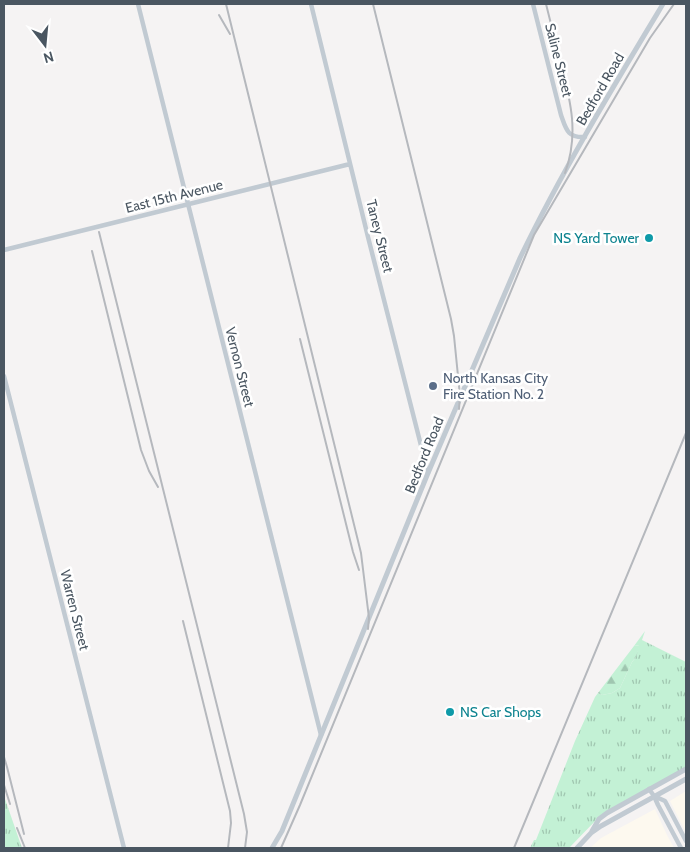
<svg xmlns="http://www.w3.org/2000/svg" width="690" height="852" viewBox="0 0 690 852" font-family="Cabin,sans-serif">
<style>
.commercial{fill:#fdf9ef}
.grass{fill:url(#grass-tufts)}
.forest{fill:url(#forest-firs)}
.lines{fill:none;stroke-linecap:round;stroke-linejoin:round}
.minor{stroke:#c1cad2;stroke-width:4.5}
.tertiary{stroke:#c1cad2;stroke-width:5}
.rail{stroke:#b5b8bd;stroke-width:2}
.culture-dot{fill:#0f9aa8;stroke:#fff;stroke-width:2}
.service-dot{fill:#5c6f8a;stroke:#fff;stroke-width:2}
.labels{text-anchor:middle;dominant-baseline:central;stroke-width:5;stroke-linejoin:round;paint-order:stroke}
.street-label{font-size:14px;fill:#4a5661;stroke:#fff}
.culture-label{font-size:14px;fill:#0d838f;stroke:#fff;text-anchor:end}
.service-label{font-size:14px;fill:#4e5e75;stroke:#fff;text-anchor:start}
</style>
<defs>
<pattern id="grass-tufts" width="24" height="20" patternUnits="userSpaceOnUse" patternTransform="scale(1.25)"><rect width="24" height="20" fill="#c3f1d5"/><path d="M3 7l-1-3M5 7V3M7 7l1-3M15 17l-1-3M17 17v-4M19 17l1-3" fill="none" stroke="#a0c6b0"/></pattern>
<pattern id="forest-firs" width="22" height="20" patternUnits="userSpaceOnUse" patternTransform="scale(1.25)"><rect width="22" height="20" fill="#c3f1d5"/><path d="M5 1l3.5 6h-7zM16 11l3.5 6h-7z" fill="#a0c6b0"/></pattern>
</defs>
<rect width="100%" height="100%" fill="#f5f3f3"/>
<!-- commercial -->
<path class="commercial" d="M686,791V833L670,801Z
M655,809L667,835L674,848H590L601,838Z"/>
<!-- grass -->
<path class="grass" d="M645,631L642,640L686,662V768L601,815L569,848H530L534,840H536L575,741L595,697L598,693L602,695L612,693L620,688L632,662L636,657L639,645L634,646Z
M4,796L22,848H4Z"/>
<!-- forest -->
<path class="forest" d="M640,645L636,657L632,662L620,688L612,693L602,695L598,693L634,646Z"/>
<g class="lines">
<!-- minor -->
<path class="minor" d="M138,4L321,735
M311,4L368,237L428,473
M533,4L561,115C566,129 567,138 585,137
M4,250L350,164
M4,376L124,848
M649,789L654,796L658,805L681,848
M654,796L665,801L686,841"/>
<!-- tertiary -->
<path class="tertiary" d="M592,831L599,819L607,813L686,769
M272,848L282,831L428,473L520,258C562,171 613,87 663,4
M577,848L591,833L601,826L686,779"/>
<!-- rail -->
<path class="rail" d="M226,4L361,553L369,618L368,629
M373,4L451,319L454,336L460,396L459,409
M546,4C551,24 556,44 561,64C571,102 579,135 565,173
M219,15L230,34
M99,232L244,814L247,832L245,848
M92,251L141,450L149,471L158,487
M300,339L353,552L359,570
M183,621L230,811L231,823L228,848
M4,757L7,767L24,834
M4,785L10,804
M17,828L25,848
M281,848L300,805L534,235L650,38L674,4
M514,848L686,433"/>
</g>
<!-- markers -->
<g class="culture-dot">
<circle cx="649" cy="238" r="5"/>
<circle cx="450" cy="712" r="5"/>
</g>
<circle class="service-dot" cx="433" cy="386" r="5"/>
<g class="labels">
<!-- street labels -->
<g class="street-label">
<text transform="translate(559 60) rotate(76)">Saline Street</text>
<text transform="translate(600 89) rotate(-60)">Bedford Road</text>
<text transform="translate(174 196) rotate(-14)">East 15th Avenue</text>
<text transform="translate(380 236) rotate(76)">Taney Street</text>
<text transform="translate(240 367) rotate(76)">Vernon Street</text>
<text transform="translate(424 455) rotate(-68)">Bedford Road</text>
<text transform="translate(75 610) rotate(76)">Warren Street</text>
</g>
<!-- culture labels -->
<g class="culture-label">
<text x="639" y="238">NS Yard Tower</text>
<text x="460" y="712" text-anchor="start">NS Car Shops</text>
</g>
<!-- service labels -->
<g class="service-label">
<text x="443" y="378">North Kansas City<tspan x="443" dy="16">Fire Station No. 2</tspan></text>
</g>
</g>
<!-- border -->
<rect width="690" height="852" fill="none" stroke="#4a5661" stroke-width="10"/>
<!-- north arrow -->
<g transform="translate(45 45) rotate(164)" stroke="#ffffff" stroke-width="4" paint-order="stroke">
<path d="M0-4L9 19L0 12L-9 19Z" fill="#4a5661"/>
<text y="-8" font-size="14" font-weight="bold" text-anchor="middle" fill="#4a5661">N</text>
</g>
</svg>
